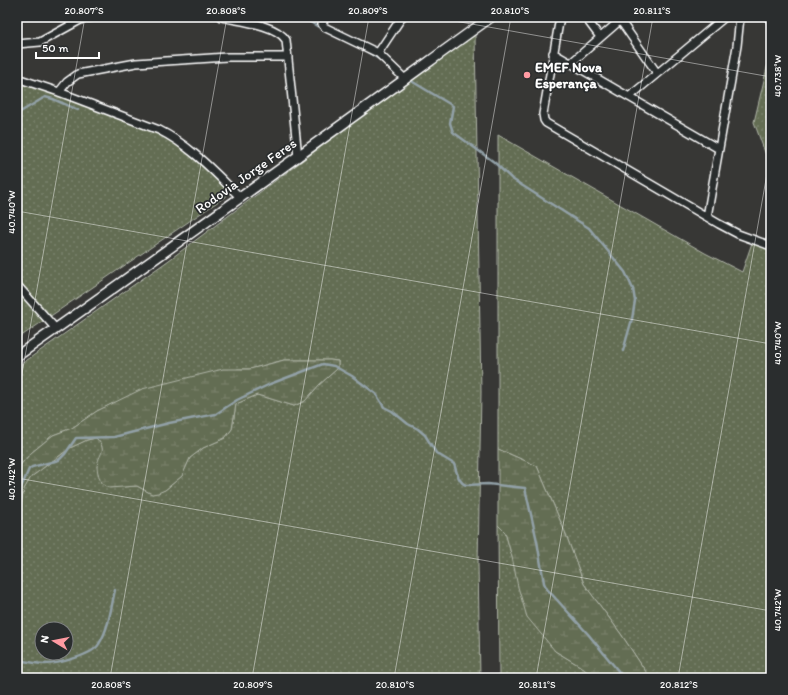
<svg xmlns="http://www.w3.org/2000/svg" width="788" height="695" viewBox="0 0 788 695" font-family="Itim,sans-serif">
<style>
.grass{fill:url(#grass-dots);stroke:#b1b6a9;fill-rule:evenodd}
.wetland{fill:url(#wetland-marsh);stroke:#b1b6a9}
.lines{fill:none;stroke-linecap:round;stroke-linejoin:round}
.stream{stroke:#92a1a8;stroke-width:2.5}
.minor-casing{stroke:#fff;stroke-width:10}
.secondary-casing{stroke:#fff;stroke-width:12}
.minor{stroke:#2a2d2e;stroke-width:7}
.secondary{stroke:#2a2d2e;stroke-width:9}
.ticks{fill:none;stroke:#fff;stroke-width:1;stroke-opacity:0.45}
.poi-dot{fill:#ff9aa2;stroke:#2a2d2e;stroke-width:1.5}
.labels{text-anchor:middle;dominant-baseline:central;stroke-width:3.5;stroke-linejoin:round;paint-order:stroke}
.poi-label{font-size:14px;font-weight:bold;fill:#fff;stroke:#2a2d2e;text-anchor:start}
.street-label{font-size:14px;fill:#fff;stroke:#2a2d2e}
.neatline{fill:none;stroke:#fff;stroke-width:1.5}
.ticks-label{font-size:10px;text-anchor:middle;fill:#fff}
</style>
<defs>
<pattern id="grass-dots" width="8" height="8" patternUnits="userSpaceOnUse"><rect width="8" height="8" fill="#636d53"/><path d="M2 2h.1M6 6h.1" fill="none" stroke="#7a836d" stroke-width="1.8" stroke-linecap="round"/></pattern>
<pattern id="wetland-marsh" width="20" height="14" patternUnits="userSpaceOnUse"><rect width="20" height="14" fill="#636d53"/><path d="M1 5h8M5 5V1M11 12h8M15 12V8" fill="none" stroke="#7a836d"/></pattern>
</defs>
<rect width="100%" height="100%" fill="#373735"/>
<filter id="ink" filterUnits="userSpaceOnUse"><feTurbulence type="fractalNoise" baseFrequency=".025" numOctaves="2"/><feDisplacementMap in="SourceGraphic" scale="8" xChannelSelector="R" yChannelSelector="G"/><feConvolveMatrix kernelMatrix="1 2 1 2 8 2 1 2 1" color-interpolation-filters="sRGB"/></filter>
<g filter="url(#ink)">
<!-- grass -->
<path class="grass" d="M229,17H271L270,19C257,25 243,20 229,17Z
M475,35L481,392L478,564L480,678H17V519L19,513L24,489L31,477L70,448L87,440L96,438C107,449 102,455 97,467L123,487L137,486L152,494L165,490L182,476L190,458L203,448L225,438L232,429L236,404L257,395L268,398L294,406L305,401L319,385L338,368V361L330,360H284L250,369H238L114,403L97,411L72,428L53,435L31,453L17,469V367L165,263L420,73ZM42,629H66V653H42Z
M771,51V169L754,122Z
M17,75L145,124L180,143L232,192L17,339Z
M498,135L705,253L742,272L754,237L771,240V678H721L710,673L705,678H650L621,634L584,584L565,532L537,466L498,449Z
M498,525L505,532L512,557L555,651L580,666L595,678H499Z"/>
<!-- wetland -->
<path class="wetland" d="M284,360H330L338,361V368L319,385L305,401L294,406L268,398L257,395L236,404L232,429L225,438L203,448L190,458L182,476L165,490L158,493L152,494L137,486L109,488L101,483C100,479 97,472 97,467C98,453 109,451 96,438L87,440L70,448L31,477L24,489L19,513L17,519V469L31,453L53,435L72,428L97,411L142,389L223,369H250Z
M498,449L537,466L565,532L584,584L621,634L650,678H595L580,666L555,651L527,617L518,587L512,557L505,532L498,525Z"/>
<g class="lines">
<!-- stream -->
<path class="stream" d="M302,17L322,29
M763,17L771,28
M366,51L382,61
M408,79L453,106L450,123L453,132L494,162L512,179L589,228L625,272L633,289L635,301L632,319L623,351
M17,114L45,97L53,99L78,110
M17,497L29,469L32,467L59,460L65,454L76,438L114,437L169,423L216,414L237,400L270,384L323,364L334,366L352,376L376,394L384,407L392,411L408,424L418,429L425,435L436,453L454,464C457,472 458,482 466,485L488,484L525,488L537,541L544,583L547,589L588,634L624,678
M17,660C26,661 36,664 45,664C58,664 93,655 99,644C109,628 111,608 115,590"/>
<!-- minor casing -->
<g class="minor-casing">
<path id="minor" d="M221,17C238,21 276,24 286,40L298,157
M325,17L322,24L324,27L378,53L405,79
M560,17L543,114L544,120L546,123L719,224L738,234L771,246
M585,17L600,37
M620,20L657,73
M17,44L40,42L82,19L93,17
M378,53L402,17
M553,53L719,149
M571,63L624,17
M17,78L59,92L159,130C191,146 214,172 240,197
M59,92L67,82L78,74L136,63L227,57H288
M629,97L725,17
M707,217L737,46L740,17
M17,285L56,329"/>
</g>
<!-- secondary casing -->
<g class="secondary-casing">
<path id="secondary" d="M17,356C176,245 333,131 491,17"/>
</g>
<!-- minor -->
<use href="#minor" class="minor"/>
<!-- secondary -->
<use href="#secondary" class="secondary"/>
</g>
</g>
<!-- ticks -->
<path class="ticks" d="M432,17L771,77M17,211L771,344M17,402L85,17M17,478L771,611M110,678L227,17M252,678L369,17M394,678L511,17M536,678L653,17M678,678L771,151"/>
<!-- markers -->
<circle class="poi-dot" cx="527" cy="75" r="4"/>
<g class="labels">
<!-- poi labels -->
<g class="poi-label">
<text x="535" y="67">EMEF Nova<tspan x="535" dy="16">Esperança</tspan></text>
</g>
<!-- street labels -->
<g class="street-label">
<text transform="translate(246 176) rotate(-35)">Rodovia Jorge Feres</text>
</g>
</g>
<!-- margin -->
<rect width="788" height="695" fill="none" stroke="#2a2d2e" stroke-width="44"/>
<!-- north arrow -->
<g transform="translate(54 641) rotate(280)"><circle r="19" fill="#2a2d2e" stroke="#7f8182"/>
<path d="M0-3L7 15L0 10L-7 15Z" fill="#ff9aa2"/>
<text y="-6" font-size="11" font-weight="bold" text-anchor="middle" fill="#ffffff">N</text>
</g>
<!-- scale -->
<path d="M36 52v6h63v-6" fill="none" stroke="#ffffff" stroke-width="2"/>
<text x="42" y="52" font-size="12" fill="#ffffff" stroke="#2a2d2e" stroke-width="3" paint-order="stroke">50 m</text>
<rect x="22" y="22" width="744" height="651" class="neatline"/>
<g class="ticks-label">
<text x="84" y="14">20.807°S</text>
<text x="226" y="14">20.808°S</text>
<text x="368" y="14">20.809°S</text>
<text x="510" y="14">20.810°S</text>
<text x="652" y="14">20.811°S</text>
<text transform="translate(777 76) rotate(-90)" y="4">40.738°W</text>
<text transform="translate(11 212) rotate(-90)" y="4">40.740°W</text>
<text transform="translate(777 343) rotate(-90)" y="4">40.740°W</text>
<text transform="translate(11 479) rotate(-90)" y="4">40.742°W</text>
<text transform="translate(777 610) rotate(-90)" y="4">40.742°W</text>
<text x="111" y="688">20.808°S</text>
<text x="253" y="688">20.809°S</text>
<text x="395" y="688">20.810°S</text>
<text x="537" y="688">20.811°S</text>
<text x="679" y="688">20.812°S</text>
</g>
</svg>
